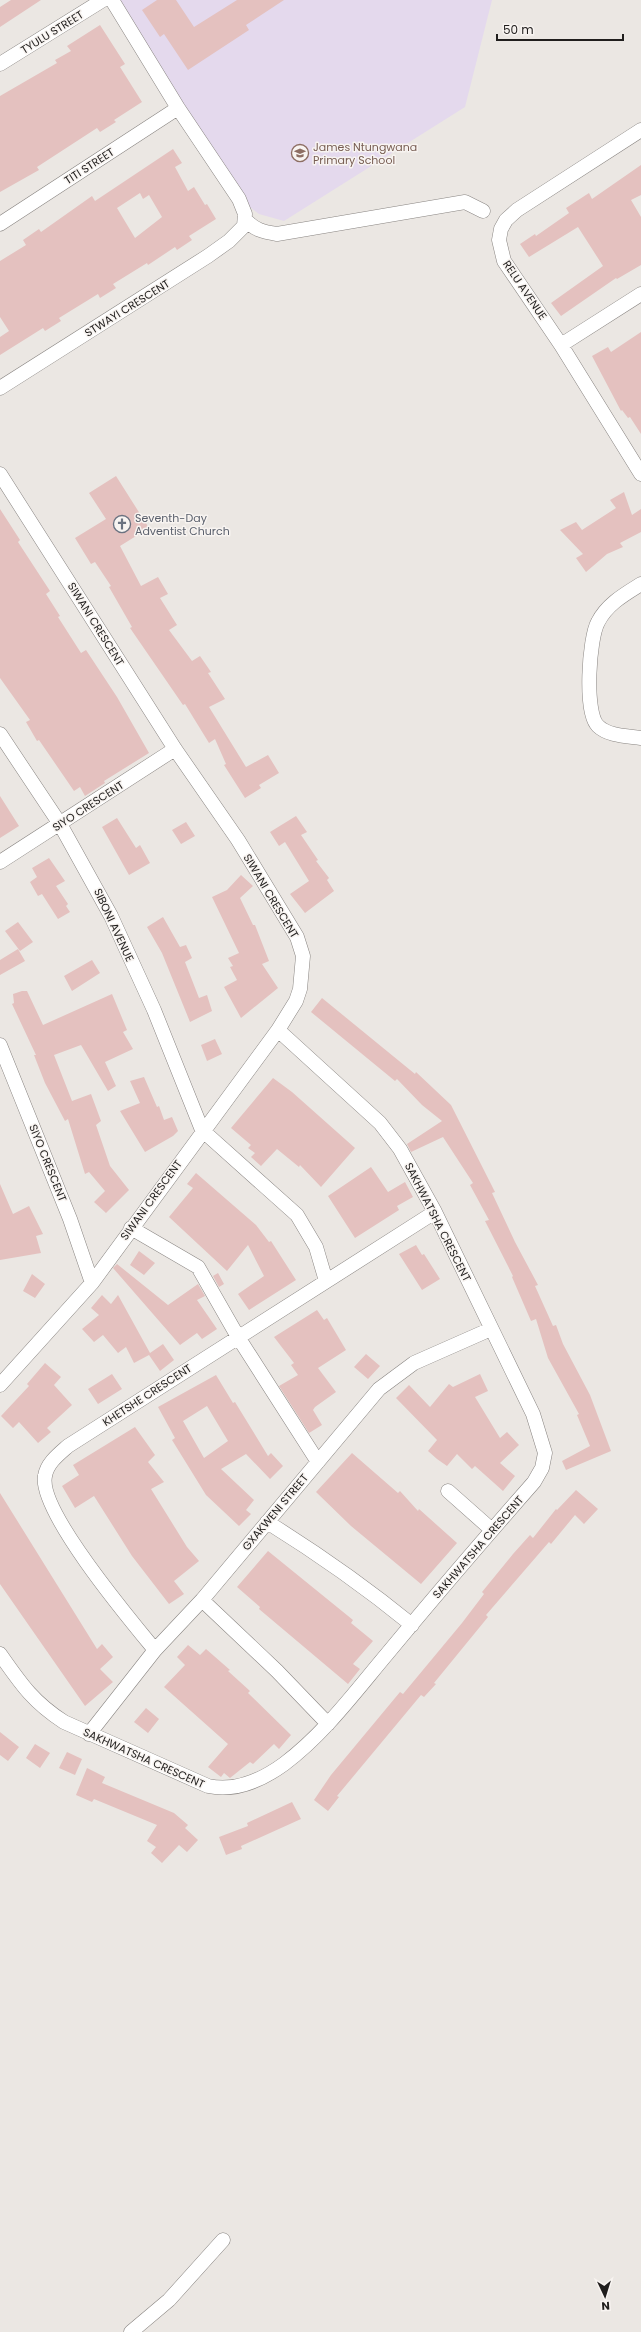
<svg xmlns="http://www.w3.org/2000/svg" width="641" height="2332" viewBox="0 0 641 2332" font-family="Poppins,sans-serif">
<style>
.education{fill:#e4d9ed}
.building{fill:#e4c1bf;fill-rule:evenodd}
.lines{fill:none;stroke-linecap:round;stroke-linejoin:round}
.street-casing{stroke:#898582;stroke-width:15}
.street{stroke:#fff;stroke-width:14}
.labels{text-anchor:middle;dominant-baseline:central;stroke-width:3;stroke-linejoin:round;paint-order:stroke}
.street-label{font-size:11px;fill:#201e1d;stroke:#f8f4f1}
.education-label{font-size:11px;fill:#785e54;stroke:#f8f4f1;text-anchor:start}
.worship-label{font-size:11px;fill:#5b616d;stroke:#f8f4f1;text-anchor:start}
</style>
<rect width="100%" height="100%" fill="#ebe7e3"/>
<!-- education -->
<path class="education" d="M112,0H492L465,107L284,221L259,214L239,199Z"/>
<!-- building -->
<path class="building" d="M11,0H41L0,27V7Z
M157,0H176L194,27L237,0H284L246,25L249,30L188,70L164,34L160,37L142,10Z
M100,25L125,64L120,67L142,102L114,120L116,122L100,132L97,128L37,167L39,170L0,192V96L57,63L55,60L71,51L67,46Z
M173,149L182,163L175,167L188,191L194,187L205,205L207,204L216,219L189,236L192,240L177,250L175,247L148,265L147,263L113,284L116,288L100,298L98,294L59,318L61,321L45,331L43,328L0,355V337L9,331L0,317V261L26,245L23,240L39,229L41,232L92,196L95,201ZM140,193L143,199L149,195L162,217L135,238L117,208Z
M641,165V195L631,200L641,217V265L617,279L616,278L561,316L551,303L603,266L578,227L529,257L520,244L535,234L536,236L569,213L566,208L589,193L592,199Z
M641,332V434L630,417L628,418L622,410L621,411L592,356L608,347L611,352Z
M116,476L149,528L120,546L141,586L158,577L168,594L160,598L177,625L169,630L192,661L200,656L211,672L208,673L225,699L209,707L246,767L268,755L279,773L259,785L261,788L245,798L224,765L226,764L215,739L209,743L185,704L183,705L130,628L132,627L109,587L111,586L95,562L91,564L75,538L106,519L89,493Z
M624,492L632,515L641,509V532L620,543L623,547L607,554L586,572L576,558L583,554L560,530L576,522L582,530L616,508L610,500Z
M0,509L20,540L18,542L50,591L46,594L60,616L58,617L81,653L86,650L117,697L149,753L104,781L105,783L85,796L80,787L74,791L39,740L37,741L26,722L30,720L0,678Z
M0,796L19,826L0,838Z
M296,816L307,832L301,835L318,860L316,861L329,878L327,880L334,891L305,913L290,894L309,881L285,842L279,846L270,832Z
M117,818L136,848L140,845L150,863L129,875L102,827Z
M186,822L195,836L181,844L172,830Z
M49,858L65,881L56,886L68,904L66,906L70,912L58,919L42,894L38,896L30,882L37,877L32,868Z
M241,875L253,886L240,898L253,925H255L269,961L262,964L278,988L241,1018L224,987L237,980L230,967L233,966L228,958L239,953L212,897L227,890Z
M163,917L180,947L186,945L192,958L185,962L199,998L207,995L212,1011L190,1022L162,953L147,927Z
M18,922L33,942L20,951L5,931Z
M18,949L25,961L0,975V960Z
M92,960L100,973L72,991L64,976Z
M22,991H27L43,1025L112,994L127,1030L123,1032L133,1049L105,1062L116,1086L108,1091L81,1045L54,1055L72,1101L91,1094L101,1121L96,1125L110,1166L129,1190L106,1213L94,1202L105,1191L89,1172L85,1174L68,1119L65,1121L45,1083L34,1055H36L12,1004L14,1003L13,994Z
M322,998L415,1074L416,1072L451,1105L495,1192L492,1193L515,1242L538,1285L535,1286L553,1326L556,1325L563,1344L590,1395L611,1451L566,1470L562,1461L590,1446L577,1415L579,1414L548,1358L536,1319L531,1321L512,1277L513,1276L485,1221L489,1220L470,1185L473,1183L443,1137L411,1152L407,1144L442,1121L422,1105L397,1079L395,1081L311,1012Z
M215,1039L222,1054L207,1061L201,1045Z
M144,1077L157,1107L159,1106L164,1120L172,1117L178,1131L173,1136L145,1152L120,1111L140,1103L130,1081Z
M273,1078L292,1092L355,1148L321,1187L300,1165L299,1167L277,1149L261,1166L251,1157L255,1153L248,1148L251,1145L231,1128Z
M371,1167L388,1192L405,1182L413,1197L397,1206L399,1210L355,1238L328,1196Z
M196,1173L256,1225L269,1242L271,1241L296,1280L249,1310L238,1294L264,1276L248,1245L227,1271L169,1217L193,1188L187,1184Z
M0,1184L13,1214L29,1206L43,1234L36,1236L41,1253L0,1260Z
M416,1245L422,1255L424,1254L440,1279L422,1290L399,1254Z
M139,1251L155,1263L144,1275L130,1265Z
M117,1264L168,1305L198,1284L205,1296L197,1300L217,1329L202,1339L197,1333L180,1345L113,1268Z
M218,1273L224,1284L219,1287L213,1276Z
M32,1274L45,1284L35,1298L23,1291Z
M102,1295L111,1304L118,1295L150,1353L163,1344L174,1360L160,1371L149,1355L134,1363L126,1347L118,1353L103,1335L94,1342L82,1329L99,1315L91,1308Z
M317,1310L324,1320L327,1318L346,1350L318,1368L336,1392L315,1407L313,1410L322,1425L309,1433L279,1386L298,1375L291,1365L294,1363L274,1337Z
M366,1354L380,1366L368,1379L354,1367Z
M45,1363L61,1377L54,1385L72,1405L47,1428L51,1432L38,1443L19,1422L13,1428L1,1416L29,1386L27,1384Z
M112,1374L122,1389L98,1404L88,1389Z
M480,1374L488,1391L475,1397L500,1438L507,1432L519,1445L500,1463L515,1476L503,1491L475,1466L472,1469L457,1454L447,1466L437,1459L428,1451L437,1440L396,1398L409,1385L430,1407L449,1384L453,1387Z
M216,1375L233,1403L235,1402L268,1456L271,1453L283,1466L270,1479L246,1454L221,1469L254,1500L246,1510L251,1514L239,1526L206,1495L172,1440L175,1438L158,1407ZM207,1406L228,1441L204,1458L183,1421Z
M135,1427L155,1455L148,1462L164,1482L151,1489L187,1547L199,1561L174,1581L184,1594L169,1604L132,1556L94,1496L75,1508L62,1486L79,1475L73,1465Z
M352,1453L398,1493L400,1491L418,1511L419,1509L457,1543L421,1584L351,1526L316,1492Z
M576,1490L598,1509L584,1524L575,1515L551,1544L549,1542L486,1615L488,1617L434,1683L436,1684L424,1697L421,1695L337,1796L339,1797L328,1811L314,1800L331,1775L400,1692L403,1694L462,1623L484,1594L482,1592L513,1554L530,1535L533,1538L556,1509L557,1510Z
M0,1493L97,1649L102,1644L113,1657L100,1669L113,1682L85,1706L0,1584Z
M268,1551L353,1620L351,1623L373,1641L353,1664L360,1669L348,1684L259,1609L260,1607L237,1587Z
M188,1645L200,1655L206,1649L230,1670L228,1671L250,1691L248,1693L291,1735L279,1749L274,1744L253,1764L250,1762L230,1778L224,1773L221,1777L208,1767L228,1744L164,1687L185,1665L177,1657Z
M146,1708L159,1719L148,1733L134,1722Z
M0,1732L19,1747L8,1761L0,1755Z
M35,1744L50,1753L40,1768L26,1758Z
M67,1752L82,1759L75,1775L59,1768Z
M87,1768L105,1777L102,1783L174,1813L188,1825L185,1828L198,1840L187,1852L179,1845L162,1863L151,1853L156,1847L147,1841L157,1825L94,1799L92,1802L76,1795Z
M292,1802L301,1819L241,1846L242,1849L226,1855L219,1837L248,1826L247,1823Z"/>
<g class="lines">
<!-- street casing -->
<g class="street-casing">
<path id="street" d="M0,64L103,0
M641,130L517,210L506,220L501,229L499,240L504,261L561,345L641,474
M245,219C254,230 264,232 277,234L465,202L483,211
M0,224L178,108
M561,345L641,294
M0,388L208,256L229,241L244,226L245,214L239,199L178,108L112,0
M0,474L175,749L238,840L297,937L303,956L300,989L296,1001L278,1030L92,1283L0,1385
M641,584C625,594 607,604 598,622C589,638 584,713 598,726C608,736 627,736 641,738
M0,734L60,824L111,916L154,1010L202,1130L297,1215L316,1247L326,1281
M0,862L175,749
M0,1045L70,1219L92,1283
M131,1228L198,1267L238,1337L318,1462
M448,1491L492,1530
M267,1522C320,1555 363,1585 412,1625
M202,1600L277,1671L328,1724
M155,1650C131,1621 38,1510 45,1476C47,1463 59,1454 68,1446L435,1212
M0,1654C21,1684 33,1702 64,1722L208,1786C235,1792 262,1780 284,1764C324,1734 355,1692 387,1654C435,1596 484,1539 534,1482L542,1468L545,1453L533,1414L435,1212L400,1149L380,1123L278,1030
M89,1734L155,1650L202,1600L379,1389L414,1363L491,1329
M131,2332L169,2300L223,2240"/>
</g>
<!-- street -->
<use href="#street" class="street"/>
</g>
<!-- icons -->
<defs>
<g id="school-ring" transform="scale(0.9)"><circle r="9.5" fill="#f8f4f1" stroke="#8d6e63" stroke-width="1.5"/><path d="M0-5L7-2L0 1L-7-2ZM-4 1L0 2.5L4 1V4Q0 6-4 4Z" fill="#8d6e63"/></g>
<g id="church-ring" transform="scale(0.9)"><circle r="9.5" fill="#f8f4f1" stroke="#6b7280" stroke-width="1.5"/><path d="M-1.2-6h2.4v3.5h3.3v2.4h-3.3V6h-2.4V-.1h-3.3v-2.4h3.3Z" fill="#6b7280"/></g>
</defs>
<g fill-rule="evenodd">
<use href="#school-ring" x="300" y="153"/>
<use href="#church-ring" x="122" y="524"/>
</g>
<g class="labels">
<!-- street labels -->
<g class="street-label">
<text transform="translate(52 32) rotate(-32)">TYULU STREET</text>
<text transform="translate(89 166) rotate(-33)">TITI STREET</text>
<text transform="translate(525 290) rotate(56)">RELU AVENUE</text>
<text transform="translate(127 308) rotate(-32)">STWAYI CRESCENT</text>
<text transform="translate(96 624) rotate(58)">SIWANI CRESCENT</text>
<text transform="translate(88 806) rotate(-33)">SIYO CRESCENT</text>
<text transform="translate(271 896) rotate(59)">SIWANI CRESCENT</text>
<text transform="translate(114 925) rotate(65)">SIBONI AVENUE</text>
<text transform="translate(48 1163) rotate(68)">SIYO CRESCENT</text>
<text transform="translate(151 1200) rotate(-54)">SIWANI CRESCENT</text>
<text transform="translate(438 1222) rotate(63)">SAKHWATSHA CRESCENT</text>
<text transform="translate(147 1395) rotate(-33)">KHETSHE CRESCENT</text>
<text transform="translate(275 1512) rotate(-50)">GXAKWENI STREET</text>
<text transform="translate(478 1547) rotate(-49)">SAKHWATSHA CRESCENT</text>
<text transform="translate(144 1758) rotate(24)">SAKHWATSHA CRESCENT</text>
</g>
<!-- education labels -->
<g class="education-label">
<text x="313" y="147">James Ntungwana<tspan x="313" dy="13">Primary School</tspan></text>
</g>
<!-- worship labels -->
<g class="worship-label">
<text x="135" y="518">Seventh-Day<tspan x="135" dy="13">Adventist Church</tspan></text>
</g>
</g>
<!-- north arrow -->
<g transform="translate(605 2296) rotate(176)" stroke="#f8f4f1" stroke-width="3" paint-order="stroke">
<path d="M0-3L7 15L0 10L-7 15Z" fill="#201e1d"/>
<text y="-6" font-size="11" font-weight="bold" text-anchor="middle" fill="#201e1d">N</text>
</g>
<!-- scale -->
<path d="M497 34v6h126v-6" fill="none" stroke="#201e1d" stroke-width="2"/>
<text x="503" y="34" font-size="12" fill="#201e1d" stroke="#f8f4f1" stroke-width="3" paint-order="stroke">50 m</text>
</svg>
